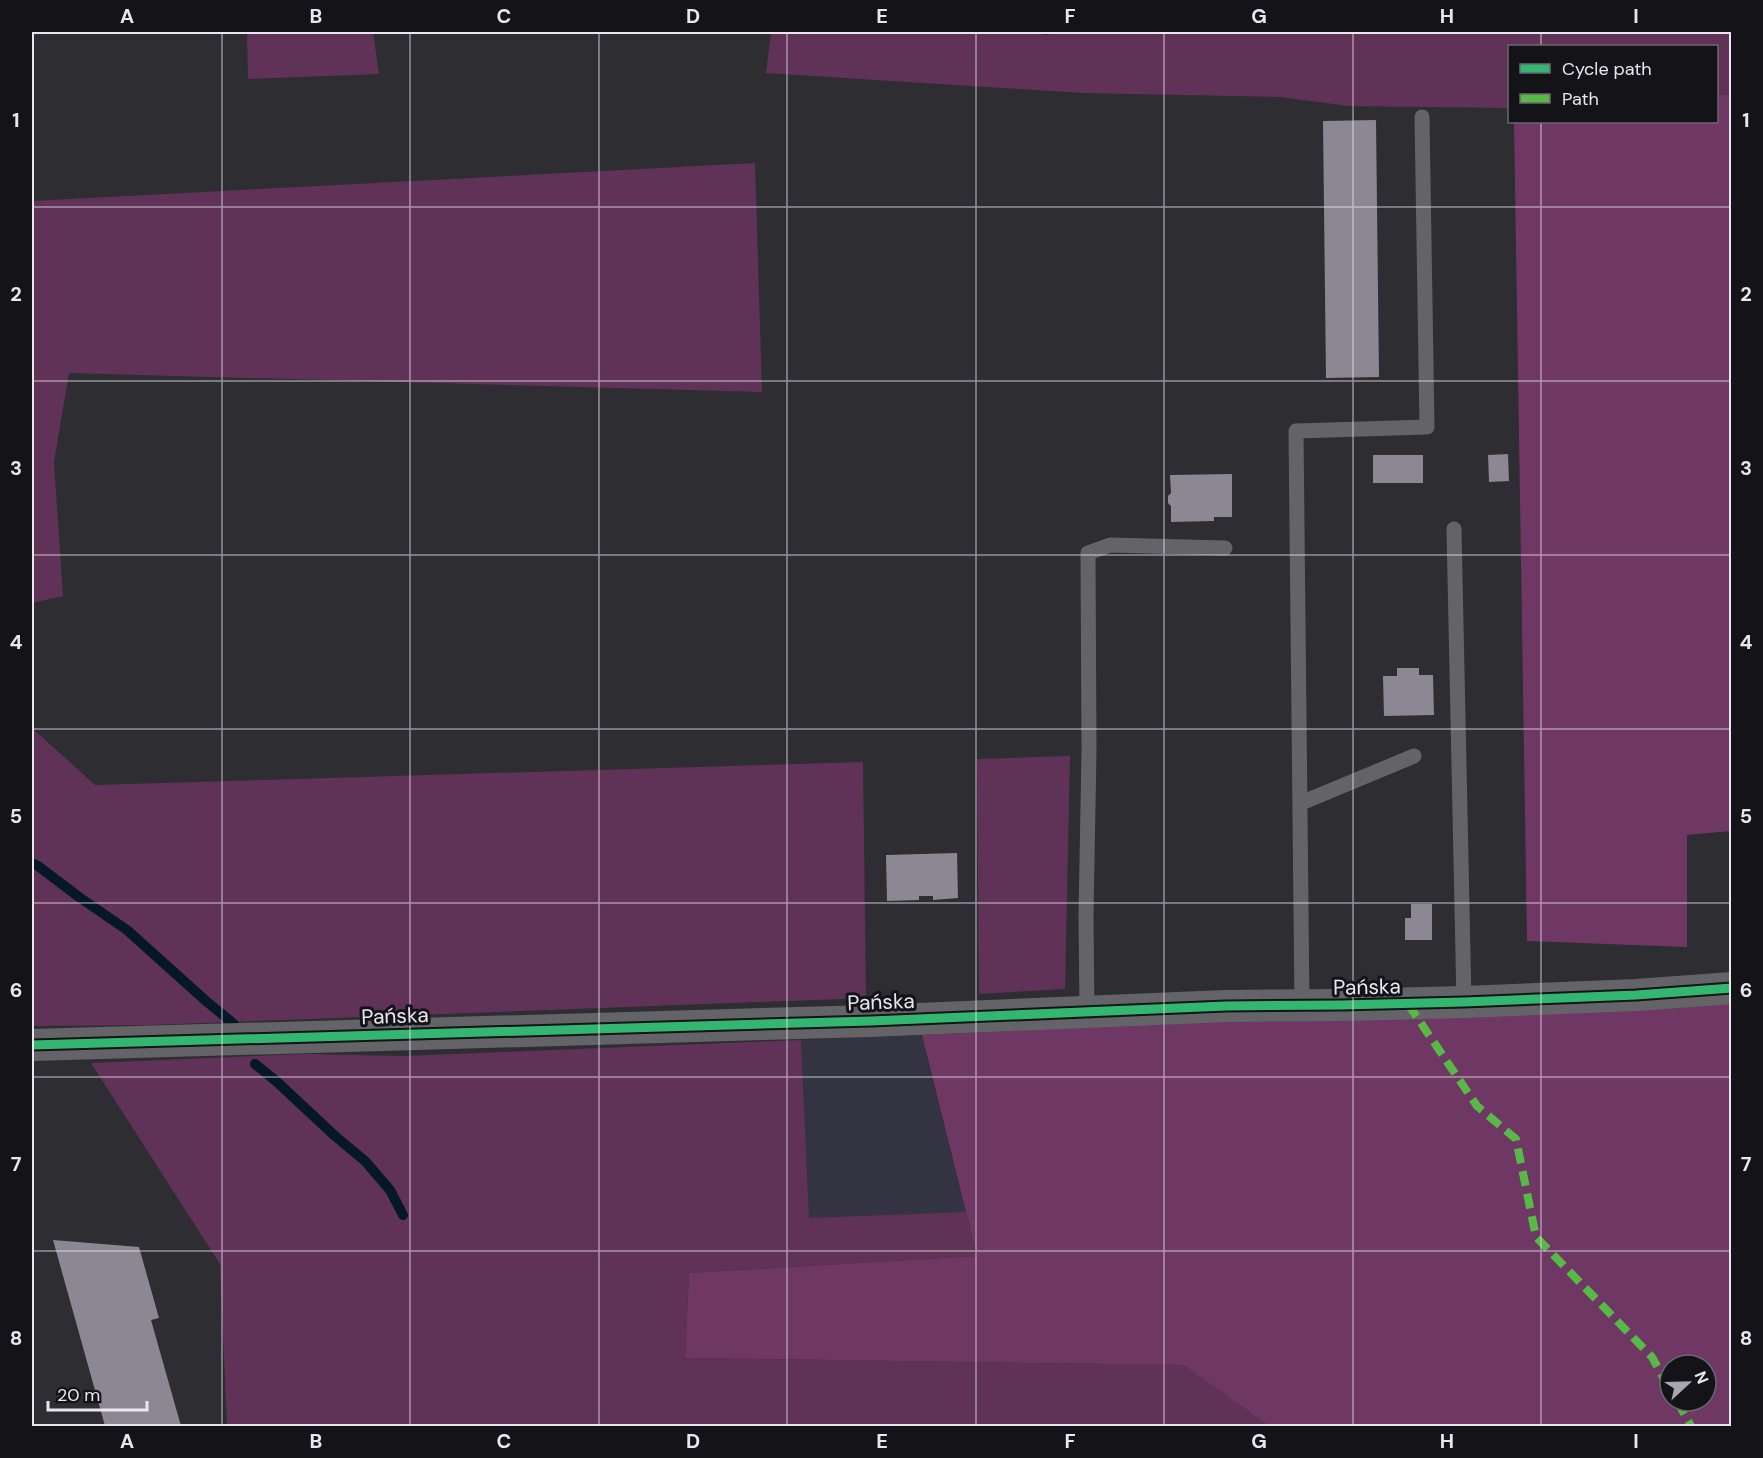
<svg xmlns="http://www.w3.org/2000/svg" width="1763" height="1458" viewBox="0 0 1763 1458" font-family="'DM Sans',sans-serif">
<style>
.built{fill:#343341}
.green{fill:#613258}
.forest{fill:#6f3764;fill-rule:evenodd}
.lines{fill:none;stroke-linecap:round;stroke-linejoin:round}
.stream{stroke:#041827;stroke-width:10}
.building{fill:#8d8794}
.service{stroke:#646468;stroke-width:15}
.minor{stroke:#646468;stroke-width:32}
.quiet{stroke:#58b947;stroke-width:8;stroke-dasharray:15 8;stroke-linecap:butt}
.cycleway-casing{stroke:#141418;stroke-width:13}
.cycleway{stroke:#33b770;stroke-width:9}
.grid{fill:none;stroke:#e7e7ed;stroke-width:1.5;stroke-opacity:0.55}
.labels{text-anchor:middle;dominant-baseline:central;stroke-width:6;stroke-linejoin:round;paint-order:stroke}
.street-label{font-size:21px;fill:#e7e7ed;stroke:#141418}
.neatline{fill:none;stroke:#e7e7ed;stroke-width:2}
.grid-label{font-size:20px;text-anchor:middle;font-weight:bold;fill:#e7e7ed}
</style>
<rect width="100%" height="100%" fill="#2d2d32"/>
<!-- built -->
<path class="built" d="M922,1035L966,1212L809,1219L801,1040Z"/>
<!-- green -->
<path class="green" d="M247,32H373L379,74L248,79Z
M771,32H1024L1048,35L1055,32H1732L1731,94L1717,95L1716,46H1510L1509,108L1348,106L1280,97L1083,93L766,73Z
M755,163L762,392L69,373L54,462L63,596L32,603V201Z
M32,728L95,785L863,762L866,998L151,1025L32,1026Z
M1070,756L1065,989L979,994L977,759Z
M801,1040L809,1218L966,1212L977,1256L689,1273L685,1358L1185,1365L1269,1426H227L220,1264L91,1063L302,1054L404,1056Z"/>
<!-- forest -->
<path class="forest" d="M1731,94V831L1687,835V947L1527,941L1514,122H1716L1717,95Z
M1731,998V1426H1269L1184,1365L685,1358L689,1273L977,1256L922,1035ZM1670,1365H1706V1401H1670Z"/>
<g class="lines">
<!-- stream -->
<path class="stream" d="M32,863L38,866L79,897L127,930L206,1001L234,1024
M255,1064L276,1081L335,1136L365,1161L390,1190L403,1215"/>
</g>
<!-- building -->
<path class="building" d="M1376,120L1379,377L1326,378L1323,121Z
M1508,454L1509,481L1489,482L1488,455Z
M1373,455H1423V483H1373Z
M1232,474V517H1214V521L1171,522V506L1168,503V496L1171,493L1170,475Z
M1397,668H1419V675H1433L1434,715L1384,716L1383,676H1397Z
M957,853L958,898L933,900V896H919V900L887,901L886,855Z
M1411,904H1432V940H1405V918H1411Z
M53,1240L139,1247L159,1318L151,1320L181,1426H105Z"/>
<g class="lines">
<!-- service -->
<path class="service" d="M1454,529L1464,1002
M1301,803L1414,756
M1302,1005L1296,431L1427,427L1422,117
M1087,1012L1086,916L1089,751L1088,553L1110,545L1225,548"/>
<!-- minor -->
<path class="minor" d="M32,1045L871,1021L1226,1006L1341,1005L1464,1002L1636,995L1732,988"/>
<!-- quiet -->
<path class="quiet" d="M1408,1004L1477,1106L1516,1139L1536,1237L1652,1357L1670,1390
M1677,1401L1691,1426"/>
<!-- cycleway casing -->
<g class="cycleway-casing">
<path id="cycleway" d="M32,1045L871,1021L1226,1006L1341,1005L1464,1002L1636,995L1732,988"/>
</g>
<!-- cycleway -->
<use href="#cycleway" class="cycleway"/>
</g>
<!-- grid -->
<path class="grid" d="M222,32V1426M410,32V1426M599,32V1426M787,32V1426M976,32V1426M1164,32V1426M1353,32V1426M1541,32V46M1541,122V1426M32,207H1732M32,381H1732M32,555H1732M32,729H1732M32,903H1732M32,1077H1732M32,1251H1732"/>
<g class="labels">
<!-- street labels -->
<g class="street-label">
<text transform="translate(1367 987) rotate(-1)">Pańska</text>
<text transform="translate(881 1002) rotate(-2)">Pańska</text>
<text transform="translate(395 1016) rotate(-2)">Pańska</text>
</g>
</g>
<!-- border -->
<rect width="1763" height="1458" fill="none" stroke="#141418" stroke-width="66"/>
<!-- legend -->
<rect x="1508" y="45" width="210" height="78" fill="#141418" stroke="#68686d" stroke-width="1.5"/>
<rect x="1520" y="64" width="30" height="9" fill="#33b770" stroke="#68686d" stroke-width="1.5"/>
<text x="1562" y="75" font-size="18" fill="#e7e7ed">Cycle path</text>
<rect x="1520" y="94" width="30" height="9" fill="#58b947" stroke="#68686d" stroke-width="1.5"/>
<text x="1562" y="105" font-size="18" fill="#e7e7ed">Path</text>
<!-- north arrow -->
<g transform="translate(1688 1383) rotate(68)"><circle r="28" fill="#141418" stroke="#68686d" stroke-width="1.5"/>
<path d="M0-4.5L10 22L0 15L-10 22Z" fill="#a6a6ac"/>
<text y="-9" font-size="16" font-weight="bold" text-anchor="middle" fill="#e7e7ed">N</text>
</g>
<!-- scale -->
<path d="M48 1401v9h99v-9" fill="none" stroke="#e7e7ed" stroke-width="3"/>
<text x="57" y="1401" font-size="18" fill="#e7e7ed" stroke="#141418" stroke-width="4.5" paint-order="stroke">20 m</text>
<rect x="33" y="33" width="1697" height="1392" class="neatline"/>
<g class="grid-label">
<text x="127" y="23">A</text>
<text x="316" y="23">B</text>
<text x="504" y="23">C</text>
<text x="693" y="23">D</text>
<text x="882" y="23">E</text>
<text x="1070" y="23">F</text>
<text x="1259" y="23">G</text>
<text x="1447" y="23">H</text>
<text x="1636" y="23">I</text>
<text x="16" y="127">1</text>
<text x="1746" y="127">1</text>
<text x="16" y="301">2</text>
<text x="1746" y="301">2</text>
<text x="16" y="475">3</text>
<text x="1746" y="475">3</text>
<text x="16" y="649">4</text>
<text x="1746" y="649">4</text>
<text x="16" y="823">5</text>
<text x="1746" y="823">5</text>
<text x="16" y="997">6</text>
<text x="1746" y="997">6</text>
<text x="16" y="1171">7</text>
<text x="1746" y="1171">7</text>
<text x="16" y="1345">8</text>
<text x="1746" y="1345">8</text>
<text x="127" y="1448">A</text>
<text x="316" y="1448">B</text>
<text x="504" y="1448">C</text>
<text x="693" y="1448">D</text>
<text x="882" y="1448">E</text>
<text x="1070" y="1448">F</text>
<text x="1259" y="1448">G</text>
<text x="1447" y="1448">H</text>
<text x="1636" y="1448">I</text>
</g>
</svg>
